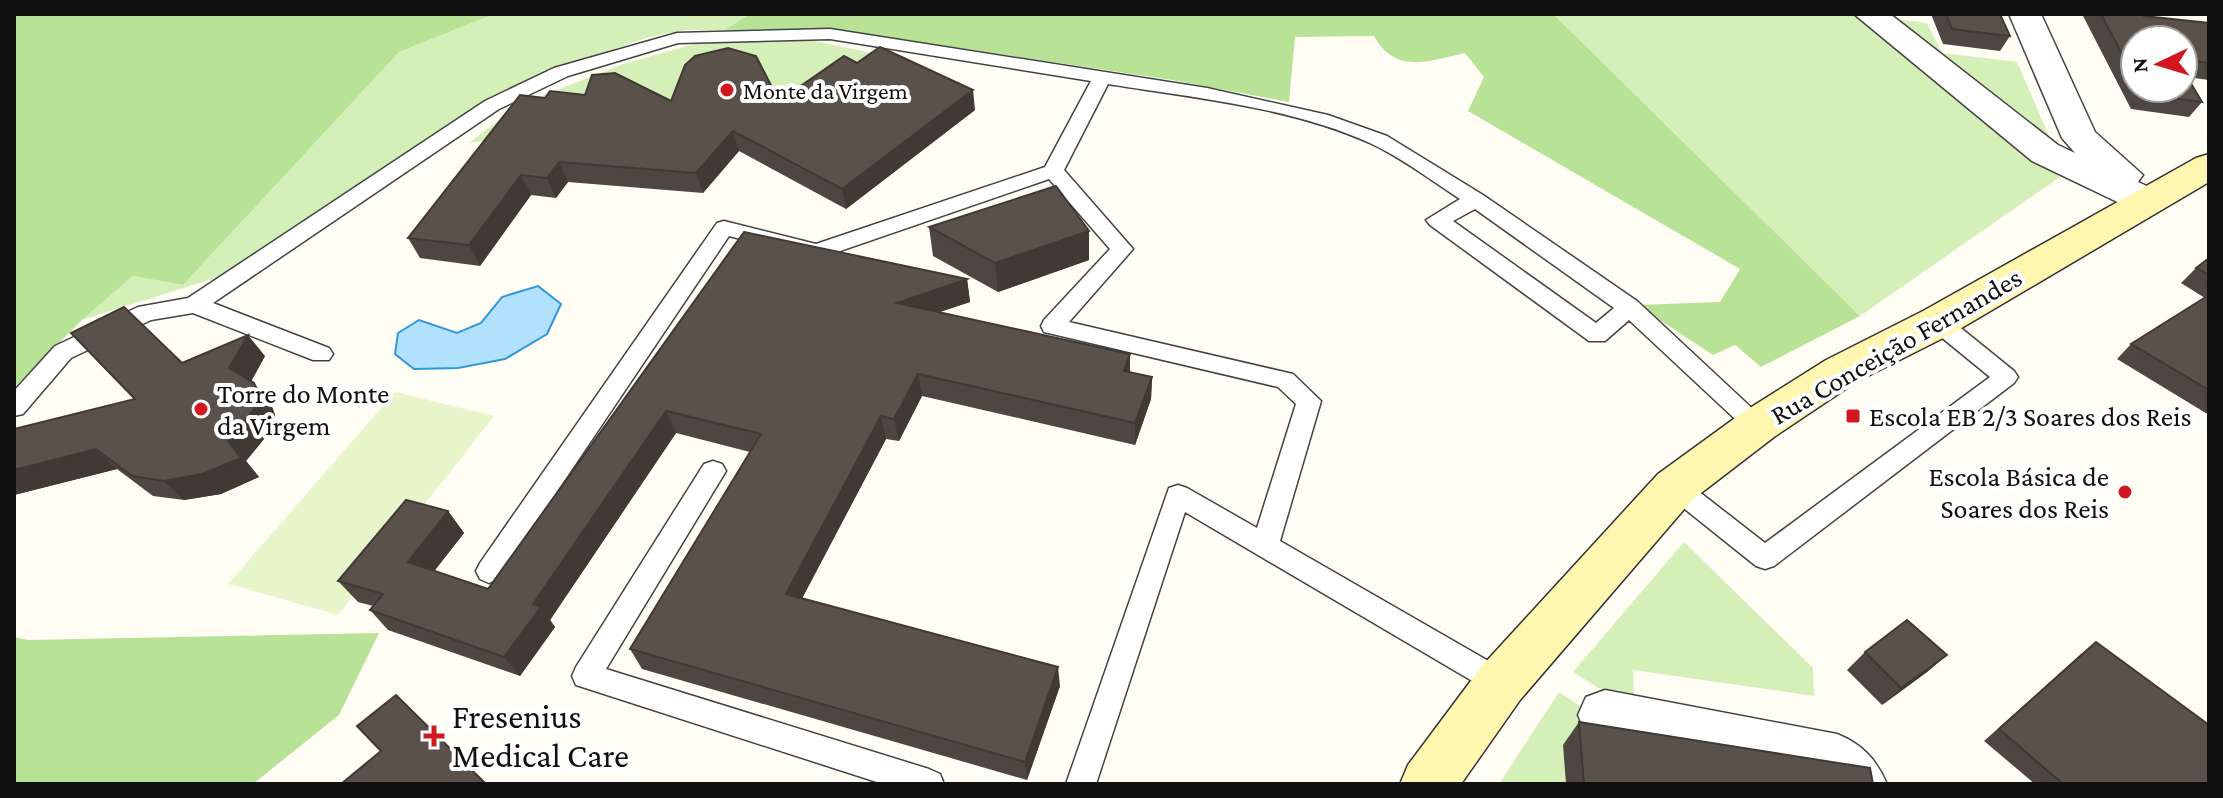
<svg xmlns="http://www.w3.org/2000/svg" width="2223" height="798" viewBox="0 0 2223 798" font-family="'Crimson Pro',serif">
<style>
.green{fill:#d5efb8}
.forest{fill:#b8e295}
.pitch{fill:#e7f5cb}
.water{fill:#b2e1fd;stroke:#3198dc;stroke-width:2}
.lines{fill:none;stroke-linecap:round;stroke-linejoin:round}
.lane-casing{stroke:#434343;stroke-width:3}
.street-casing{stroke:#434343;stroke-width:3}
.secondary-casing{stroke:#323232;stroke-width:3}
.lane{fill:#fff;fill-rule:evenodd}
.street{fill:#fff;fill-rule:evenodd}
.secondary{fill:#fff6af;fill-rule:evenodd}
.wall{fill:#4e4640;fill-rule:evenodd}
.shaded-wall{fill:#403934}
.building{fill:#5b514b;stroke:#403934;stroke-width:2}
.poi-dot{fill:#d11821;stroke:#fff;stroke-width:3}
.labels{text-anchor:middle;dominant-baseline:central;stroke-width:8;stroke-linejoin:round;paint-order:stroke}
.far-poi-label{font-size:24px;fill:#101010;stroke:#fff;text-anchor:start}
.street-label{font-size:28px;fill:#101010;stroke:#fff}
.poi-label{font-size:28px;fill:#101010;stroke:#fff;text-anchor:start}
.near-poi-label{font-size:34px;fill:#101010;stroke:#fff;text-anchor:start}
</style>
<rect width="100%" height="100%" fill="#fffdf4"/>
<!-- green -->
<path class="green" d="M494,14H750L724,30H685L649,37L551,71L231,273L82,320L133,276L183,285L399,52Z
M1553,14H1852L2060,177L1860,316Z
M1886,18L1927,23L1942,53L2017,62L2055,150Z
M806,39L872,53L736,140L505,138L469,143L517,106L623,64L705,41Z
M1684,542L1813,668L1814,696L1633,670L1634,697H1613L1573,672Z
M1559,692L1588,711L1587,748L1563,745L1566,784H1499Z"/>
<!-- forest -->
<path class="forest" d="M14,14H494L399,52L183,285L133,276L82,320L14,388Z
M750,14H1553L1860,316L1761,367L1735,345L1713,355L1637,305L1720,302L1740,269L1468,111L1484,77L1465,53C1429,61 1396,75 1374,36L1295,37L1289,102L1172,80L832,29L724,30Z
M379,633L339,715L253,784H14V637L28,640Z"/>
<!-- pitch -->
<path class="pitch" d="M395,392L494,416L338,615L228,584Z"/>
<!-- water -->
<path class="water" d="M538,286L561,304L547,334L505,359L458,368L414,369L395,354L398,333L419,320L457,333L481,323L502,297Z"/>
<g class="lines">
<!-- lane casing -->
<g class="lane-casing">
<path id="lane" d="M830,29L1207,88L1328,115L1387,136L1483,195L1637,301L1770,425L1767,432H1749L1629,320L1605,341H1589L1430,225L1426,220L1460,199C1432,181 1402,158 1372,144C1291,107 1195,98 1108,84L1064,170L1133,249L1069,322L1293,374L1321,401L1280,541L1511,674L1515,683L1511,692L1501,696L1491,692L1185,512L1096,784H1066L1169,488L1178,485L1187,488L1257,528L1296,404L1278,387L1044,332L1041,326L1044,320L1110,249L1049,179L817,259L729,236L498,579L489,583L480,579L476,571L480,563L717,223L724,221L816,244L1045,167L1091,81L830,39L678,43L568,76L499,109L213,303L329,348L333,354L329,360H313L193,313L151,320L71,358L23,414L14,416V391L55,346L138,307L188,298L485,101L554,68L677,33ZM1475,209L1614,308L1596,323L1453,221Z
M1938,314L1946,316L2014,371L2018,377L2014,383L1774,566L1765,569L1756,566L1666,494L1662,487L1666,480L1675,477L1684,480L1765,543L1990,377L1930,328L1927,322Z
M713,461L722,464L726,471L606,669L929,769L940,774L944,784H883L576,685L572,676L576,667L704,464Z"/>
</g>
<!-- street casing -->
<g class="street-casing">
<path id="street" d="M1854,14H1890L2058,145L2075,153L2062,138L2009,14H2041L2095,132L2143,175L2138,182L2160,192L2166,201L2160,210L2147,214L2134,210L2032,161Z
M1605,690L1837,734C1862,744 1876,759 1887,784H1822L1605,740L1586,733L1578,715L1586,697Z"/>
</g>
<!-- secondary casing -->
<g class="secondary-casing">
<path id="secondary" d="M2209,154V182L1953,333L1856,382L1774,437L1692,500L1520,700L1461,784H1400L1408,765L1482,666L1658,474L1742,413L1826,360L1923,311L2196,158Z"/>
</g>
<!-- lane -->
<use href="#lane" class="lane"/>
<!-- street -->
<use href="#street" class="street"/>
<!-- secondary -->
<use href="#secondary" class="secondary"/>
</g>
<!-- wall -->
<path class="wall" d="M1931,14H2000L2010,36L2000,51L1943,44Z
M2082,14H2143L2144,16L2209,23V80L2187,77L2202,102L2189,117L2131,109ZM2135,40H2183V88H2135Z
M857,63L975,110L846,209L739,151L703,193L568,182L556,198L531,195L480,266L420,258L408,238L545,98L585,95L671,101H779Z
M929,227L1089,231V260L998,292L933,256Z
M744,232L967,279L970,302L939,312L1130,354V372L1152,377L1151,399L1135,445L922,396L899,441L886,439L802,598L1060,686L1027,780L642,669L630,649L750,452L676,433L550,620L555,627L520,676L388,630L370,610L373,606L358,602L338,581L448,511L464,533L434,571L488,589Z
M2209,258V415L2117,359L2131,344L2205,298L2181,283L2196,268Z
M265,356L251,381L254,383L271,404L275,415L272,429L246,461L259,477L221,494L184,500L153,496L117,469L14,495V429L135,399L182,363Z
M2096,642L2209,784H2035L1984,741L2081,654Z
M1865,652L1947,655L1927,672L1882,705L1847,670Z
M1579,722L1873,784H1566L1563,745Z"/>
<!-- shaded-wall -->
<path class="shaded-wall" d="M973,90L975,110L846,209L842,189Z
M733,131L739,151L703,193L696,173Z
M559,162L568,182L556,198L547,178Z
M521,175L531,195L480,266L469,245Z
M1089,231V260L998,292L995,263Z
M967,279L970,302L901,325L897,303Z
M248,335L265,356L247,389L229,368Z
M1130,354V376L1124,371Z
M918,374L922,396L899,441L894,419Z
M1152,377L1151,399L1135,445V423Z
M254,383L271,404L275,415L272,429L246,461L259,477L221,494L184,500L164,481L228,441Z
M666,411L676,433L550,620L555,627L520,676L504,657L533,604Z
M881,416L886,439L794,614L786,594Z
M96,449L117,469L14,495V470Z
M448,511L464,533L425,583L408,562Z
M1947,655L1927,672L1882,705L1901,688Z
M1058,667L1060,686L1027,780L1025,762Z"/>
<!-- building -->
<path class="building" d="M1946,14H2000L2010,36L1952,29Z
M2101,14H2143L2144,16L2209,23V63L2183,60V40H2135V79Z
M880,47L973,90L842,189L733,131L696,173L559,162L547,178L521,175L469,245L408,238L520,95L545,98L550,91L585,95L592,75L615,73L671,101L685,65L695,56L728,48L756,56L779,101L844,56L857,63Z
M2183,70L2202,102L2143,94L2140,88H2183Z
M1056,186L1089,231L995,263L929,227Z
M744,232L967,279L897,303L1130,354L1124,371L1152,377L1135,423L918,374L894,419L881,416L786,594L1058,667L1025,762L630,649L761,434L666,411L533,604L541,607L504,657L370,610L383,594L338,581L406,500L448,511L408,562L488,589Z
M2209,258V275L2196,268Z
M2209,295V390L2131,344Z
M124,307L182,363L248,335L229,368L254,383L258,395L254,409L228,441L241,458L202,474L164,481L132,476L96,449L14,470V429L135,399L71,333Z
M1907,620L1947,655L1901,688L1865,652Z
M2096,642L2209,725V784H2063L1999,729Z
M396,695L486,784H341L381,751L357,726Z
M1579,722L1870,768L1873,784H1584Z"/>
<!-- markers -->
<g class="poi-dot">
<circle cx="727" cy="90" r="8"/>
<circle cx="201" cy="409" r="8"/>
<rect x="1845" y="408" width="16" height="16" rx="4"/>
<circle cx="2125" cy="492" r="8"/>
<path d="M430 724h8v8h8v8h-8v8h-8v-8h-8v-8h8z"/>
</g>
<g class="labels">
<!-- far-poi labels -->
<g class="far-poi-label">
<text x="743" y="90">Monte da Virgem</text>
</g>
<!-- street labels -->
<g class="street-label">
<text transform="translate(1896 346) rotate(-30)">Rua Conceição Fernandes</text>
</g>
<!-- poi labels -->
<g class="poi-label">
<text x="217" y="393">Torre do Monte<tspan x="217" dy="32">da Virgem</tspan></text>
<text x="1869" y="416">Escola EB 2/3 Soares dos Reis</text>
<text x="2109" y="476" text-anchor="end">Escola Básica de<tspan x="2109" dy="32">Soares dos Reis</tspan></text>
</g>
<!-- near-poi labels -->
<g class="near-poi-label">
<text x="452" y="716">Fresenius<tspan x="452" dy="39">Medical Care</tspan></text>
</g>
</g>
<!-- border -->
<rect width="2223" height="798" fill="none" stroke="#101010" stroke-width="32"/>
<!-- north arrow -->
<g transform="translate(2159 64) rotate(266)"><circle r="38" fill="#ffffff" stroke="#9f9f9f" stroke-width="2"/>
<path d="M0-6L14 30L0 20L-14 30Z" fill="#d11821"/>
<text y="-12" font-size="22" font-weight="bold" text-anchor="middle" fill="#101010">N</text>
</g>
</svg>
